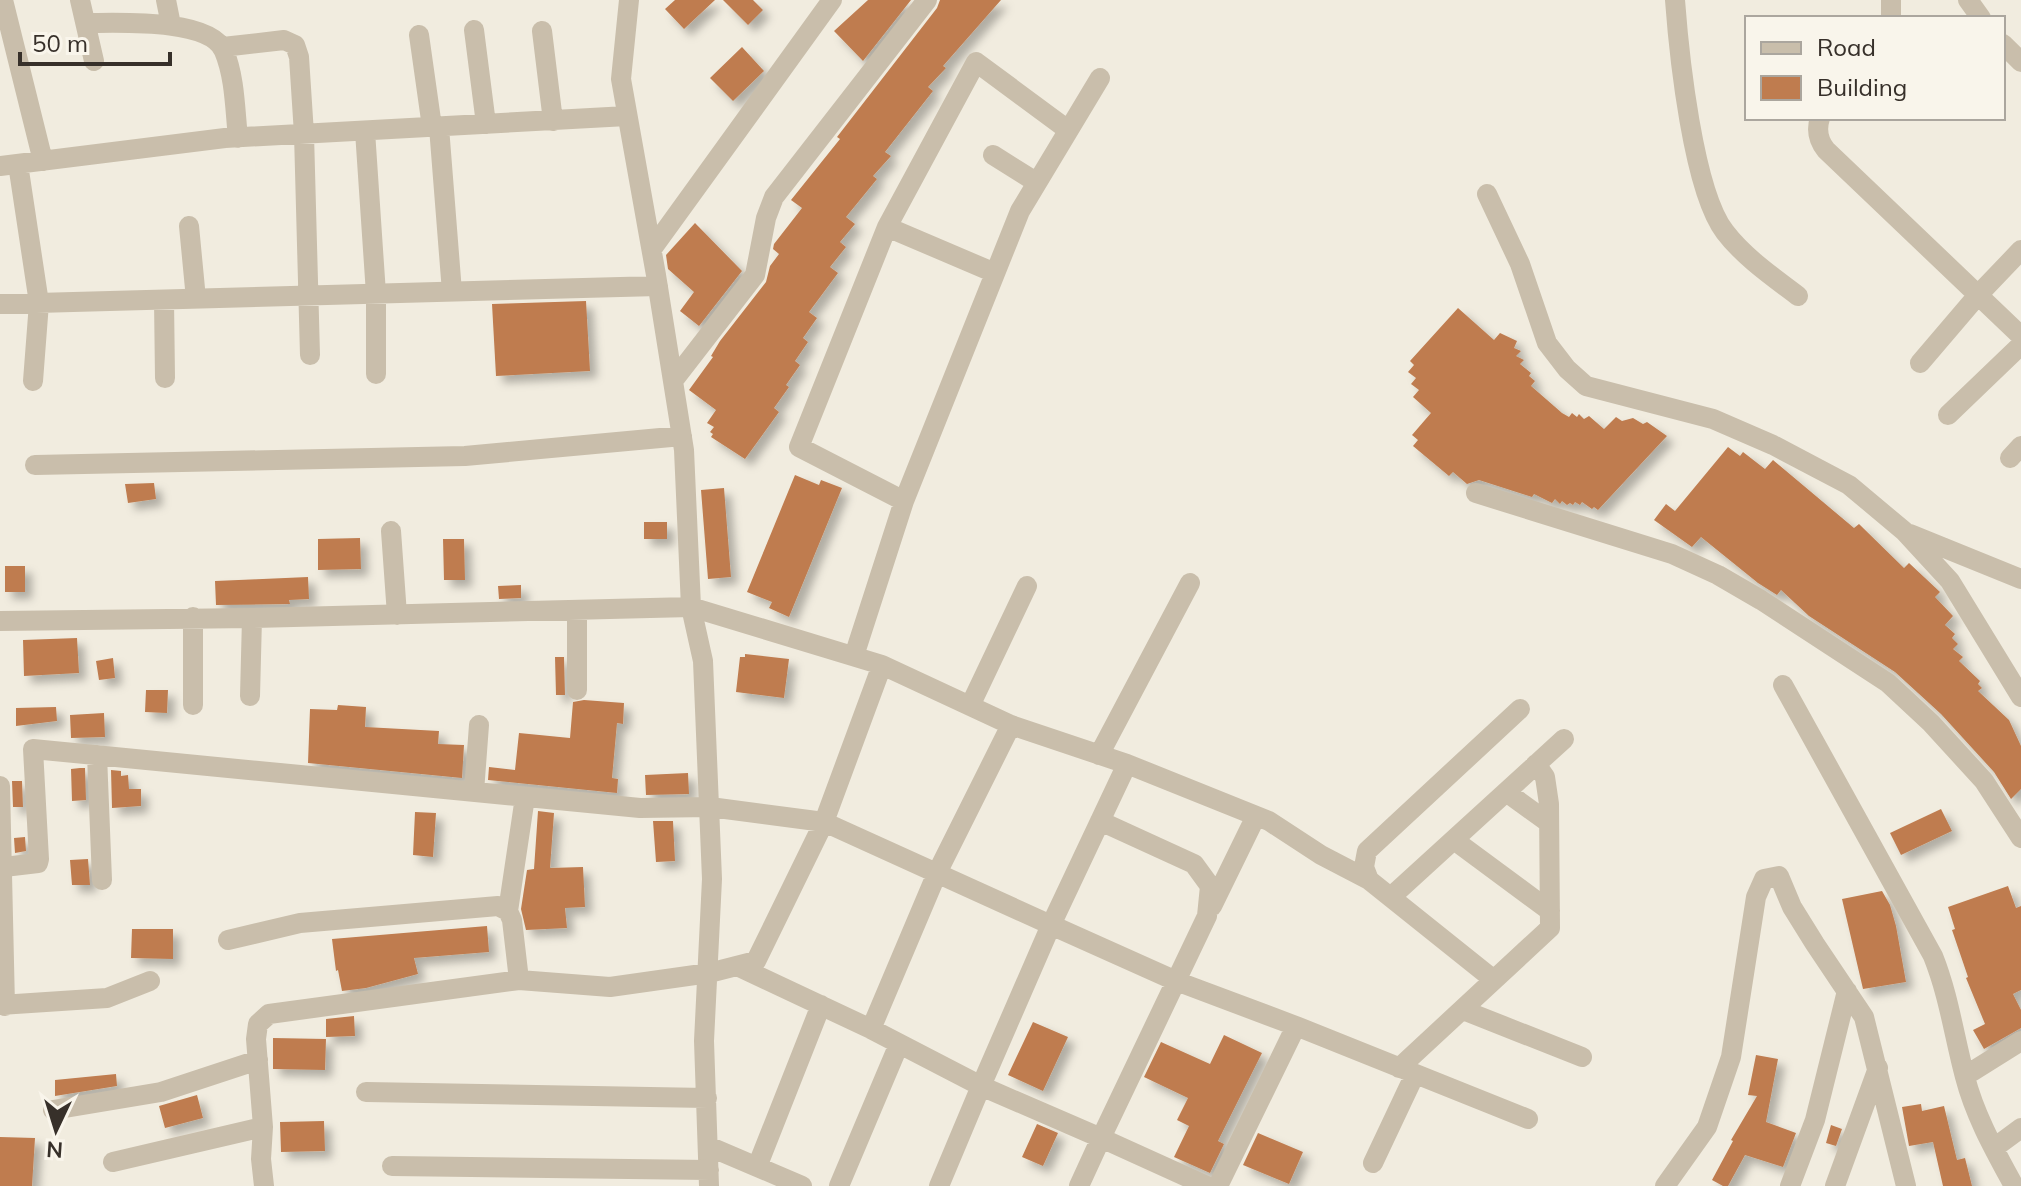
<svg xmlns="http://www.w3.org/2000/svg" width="2021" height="1186" viewBox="0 0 2021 1186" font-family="Mulish,sans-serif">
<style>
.building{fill:#bf7c4f;filter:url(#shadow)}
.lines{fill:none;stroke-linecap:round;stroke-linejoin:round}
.minor{stroke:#c9beab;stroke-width:20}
</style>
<defs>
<filter id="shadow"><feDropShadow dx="7" dy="7" stdDeviation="4" flood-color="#0004"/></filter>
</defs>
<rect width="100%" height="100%" fill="#f1ecdf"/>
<!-- building -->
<path class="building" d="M675,0H715L684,29L665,9Z
M723,0H753L763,10L748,25Z
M868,0H911L863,61L834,31Z
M940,0H1001L943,66L946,68L928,87L933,91L885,152L891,156L873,176L877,179L846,217L855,224L840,242L846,247L830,267L838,273L809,312L817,318L803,338L808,342L795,361L800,365L786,385L789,387L774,408L779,412L745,459L711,437L713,434L710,432L714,427L707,423L716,410L689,390L713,357L711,356L720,341L766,282L770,266L779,254L773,249L774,244L802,208L791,200L840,139L837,137L937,8Z
M742,47L764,71L733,101L710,78Z
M695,223L742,271L699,326L680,311L694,292L668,269L666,255Z
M586,301L590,371L496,376L492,304Z
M1458,308L1494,340L1500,333L1517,341L1514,348L1521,351L1516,356L1524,360L1520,364L1531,373L1529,376L1535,381L1531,386L1562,413L1569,417L1572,413L1577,417L1579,414L1584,419L1589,416L1604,429L1616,417L1622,421L1633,418L1643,424L1647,422L1667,436L1598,510L1594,507L1592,509L1582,502L1580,505L1575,502L1573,505L1570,503L1567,505L1562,501L1560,504L1555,499L1552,503L1534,494L1532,497L1479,480L1467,484L1453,472L1449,476L1413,446L1418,440L1412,435L1431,413L1413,397L1419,390L1411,384L1416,378L1408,372L1414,365L1410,361Z
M1728,447L1740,456L1743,452L1765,469L1773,460L1854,528L1859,524L1904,568L1909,563L1940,592L1935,597L1953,616L1945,625L1955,634L1952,638L1958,644L1953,649L1963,657L1959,661L1980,681L1978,684L1982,688L1978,691L2009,720L2021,746V789L2011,799L1994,772L1941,714L1895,672L1809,616L1781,590L1777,595L1758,583L1701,537L1692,547L1654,520L1666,504L1675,511Z
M795,475L819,485L821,480L842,488L789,617L769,608L772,602L747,592Z
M154,483L156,499L128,503L125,484Z
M724,488L731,577L708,579L701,490Z
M644,522H667V539H644Z
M360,538L361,569L318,570V539Z
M443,539H464L465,580H444Z
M5,566H25V592H5Z
M308,577L309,599L289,600L290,604L216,605L215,581Z
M521,585V598L499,599L498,586Z
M77,638L79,673L24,676L23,640Z
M745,654L789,659L784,698L736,692L740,657H745Z
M555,657H564L565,695H556Z
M113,658L115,678L99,680L96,661Z
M146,690H168L167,713L145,712Z
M584,700L624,703L623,724L617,723L612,778L618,779L617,793L488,780L489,767L515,770L519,733L570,738L573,702Z
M338,705L366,707L365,727L439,731L438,744L464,745L462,778L308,763L310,709L337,710Z
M56,707L57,721L16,726V708Z
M104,713L105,737L71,738L70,715Z
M80,768H85L86,800L72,801L71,769Z
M111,770L121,771V776L128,775L129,789H141V806L112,808Z
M688,773L689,794L646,795L645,775Z
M12,781H22L23,807H13Z
M1941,809L1952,831L1901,855L1890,833Z
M538,811L554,813L550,868L583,867L585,907L565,908L567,928L526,930L521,909L527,870L534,869Z
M415,812L436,813L433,857L413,855Z
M653,821H673L675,861L656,862Z
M25,837L26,851L15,853L14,838Z
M88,859L90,885H72L70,860Z
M2008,886L2016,908L2021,906V990L2013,994L2021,1010V1028L1984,1049L1973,1030L1985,1024L1966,978L1968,977L1952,930L1955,929L1948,907Z
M1882,891L1890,905L1896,926L1906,982L1863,989L1842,899Z
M487,926L489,952L414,958L418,974L366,988L342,991L338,970L336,971L332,939Z
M132,929H173V959L131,958Z
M354,1016L355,1036L326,1037V1019Z
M1033,1022L1068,1037L1043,1091L1008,1075Z
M1224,1035L1262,1053L1218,1141L1224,1144L1210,1173L1174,1157L1189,1126L1177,1120L1188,1098L1144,1077L1161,1042L1210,1064Z
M273,1038L326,1039L325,1070L273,1069Z
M1756,1055L1778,1059L1766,1122L1796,1133L1783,1167L1745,1155L1728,1186H1723L1712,1180L1733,1141L1731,1140L1757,1096L1748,1095Z
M116,1074L117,1086L55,1096V1080Z
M197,1095L203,1118L165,1128L159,1106Z
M1921,1104L1922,1111L1944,1106L1957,1160L1965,1158L1972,1186H1943L1933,1142L1909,1146L1902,1107Z
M324,1121L325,1151L281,1152L280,1122Z
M1037,1124L1058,1133L1043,1166L1022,1157Z
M1831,1125L1842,1129L1836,1146L1826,1143Z
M1258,1133L1303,1152L1289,1184L1243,1165Z
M0,1137L35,1138L32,1186H0Z"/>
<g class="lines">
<!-- minor -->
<path class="minor" d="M3,0L43,161
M80,0L94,61
M166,0L171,25
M629,0L621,79L656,275L684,450L691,607L703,661L712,879L704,1041L709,1186
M1675,0C1679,54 1693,191 1725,232C1744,257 1773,277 1798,296
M1968,0L1981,18
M1891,18V0
M87,23C117,23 210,18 224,51C235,77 235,110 238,138
M474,30L486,124
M542,31L553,121
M419,35L432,127
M2003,44L2021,62
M223,47L284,40L295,45L299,57L304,134L310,355
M1820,118C1816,130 1818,140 1826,150L2021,336
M439,127L452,292
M365,131L376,294V374
M993,155L1036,182
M18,164L39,303L33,381
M0,166L225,138L627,116
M1487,194L1520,264L1547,343L1567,369L1586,386L1713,419L1773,445L1849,485L1904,531L1950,581L2021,697
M189,226L196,299
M887,227L995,273
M652,249L832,0
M164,300L165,378
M0,304L658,286
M1920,363L1978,295L2021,250
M673,381L755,275L766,218L774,197L927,0
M1948,415L2021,345
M2010,458L2021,446
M35,465L465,456L682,436
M1476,493L1672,554L1718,575L1761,600L1888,683L1931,723L1984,781L2021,838
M904,501L799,447L887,227L976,62L1068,130
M391,531L397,615
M1910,534L2021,579
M577,610V690
M193,617V705
M0,621L252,618L691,607L882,665L824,822L756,961L709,973L610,987L519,980L269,1014L258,1024L256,1039L263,1127L261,1159L264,1186
M854,656L904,501L1020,211L1100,78
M1783,685L1933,956C1949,996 1954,1036 1965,1077C1975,1116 1995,1151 2014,1186
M250,696L252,618
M970,706L1027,586
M97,755L102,880
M1099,755L1190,583
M1127,764L1269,821L1321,855L1369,880
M0,786L5,1006
M474,792L479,725
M1506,792L1549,823
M1100,821L1194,864L1210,886L1207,916L1176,981L1296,1026L1218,1186
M1454,840L1550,911
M4,867L38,863L39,859L33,749L640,808L710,807L824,822L1051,925L1127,764L1011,725L882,665
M1392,896L1564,739
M1212,906L1256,816
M508,911L525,797
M1051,925L1176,981L1101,1138L981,1086Z
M228,940L300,923L498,906L508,911L512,920L519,980
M737,966L871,1029L981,1086L939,1186
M1494,980L1369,880L1364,867L1367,851L1520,709
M0,1005L107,998L150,981
M1463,1010L1582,1057
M1296,1026L1528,1119
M871,1029L937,873L1011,725
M1399,1068L1550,928L1549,804L1545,777L1536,764
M1965,1076L2021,1041
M366,1092L707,1098
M53,1110L161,1092L258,1060
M708,1146L802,1186
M1994,1148L2021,1128
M113,1162L263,1127
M1373,1163L1415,1074
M392,1166L709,1170
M757,1167L821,1005
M839,1186L899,1044
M1079,1186L1101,1138L1207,1186
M1665,1186L1707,1127L1731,1057L1756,897L1764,879L1779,876L1792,907L1815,944L1864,1017L1906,1186
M1790,1186L1815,1120L1847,991
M1835,1186L1878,1068"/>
</g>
<!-- legend -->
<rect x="1745" y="16" width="260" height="104" fill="#f9f5eb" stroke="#aba69e" stroke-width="2"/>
<rect x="1761" y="42" width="40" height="12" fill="#c9beab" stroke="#aba69e" stroke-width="2"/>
<text x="1817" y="56" font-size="24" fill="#37302a">Road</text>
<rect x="1761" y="76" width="40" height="24" fill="#bf7c4f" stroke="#aba69e" stroke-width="2"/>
<text x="1817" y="96" font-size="24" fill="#37302a">Building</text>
<!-- north arrow -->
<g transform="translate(56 1130) rotate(184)" stroke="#f9f5eb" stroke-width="6" paint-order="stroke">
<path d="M0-6L14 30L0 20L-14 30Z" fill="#37302a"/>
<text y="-12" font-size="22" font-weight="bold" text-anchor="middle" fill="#37302a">N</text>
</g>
<!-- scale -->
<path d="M20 52v12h150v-12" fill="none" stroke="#37302a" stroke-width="4"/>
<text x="32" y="52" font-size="24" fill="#37302a" stroke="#f9f5eb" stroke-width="6" paint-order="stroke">50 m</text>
</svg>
